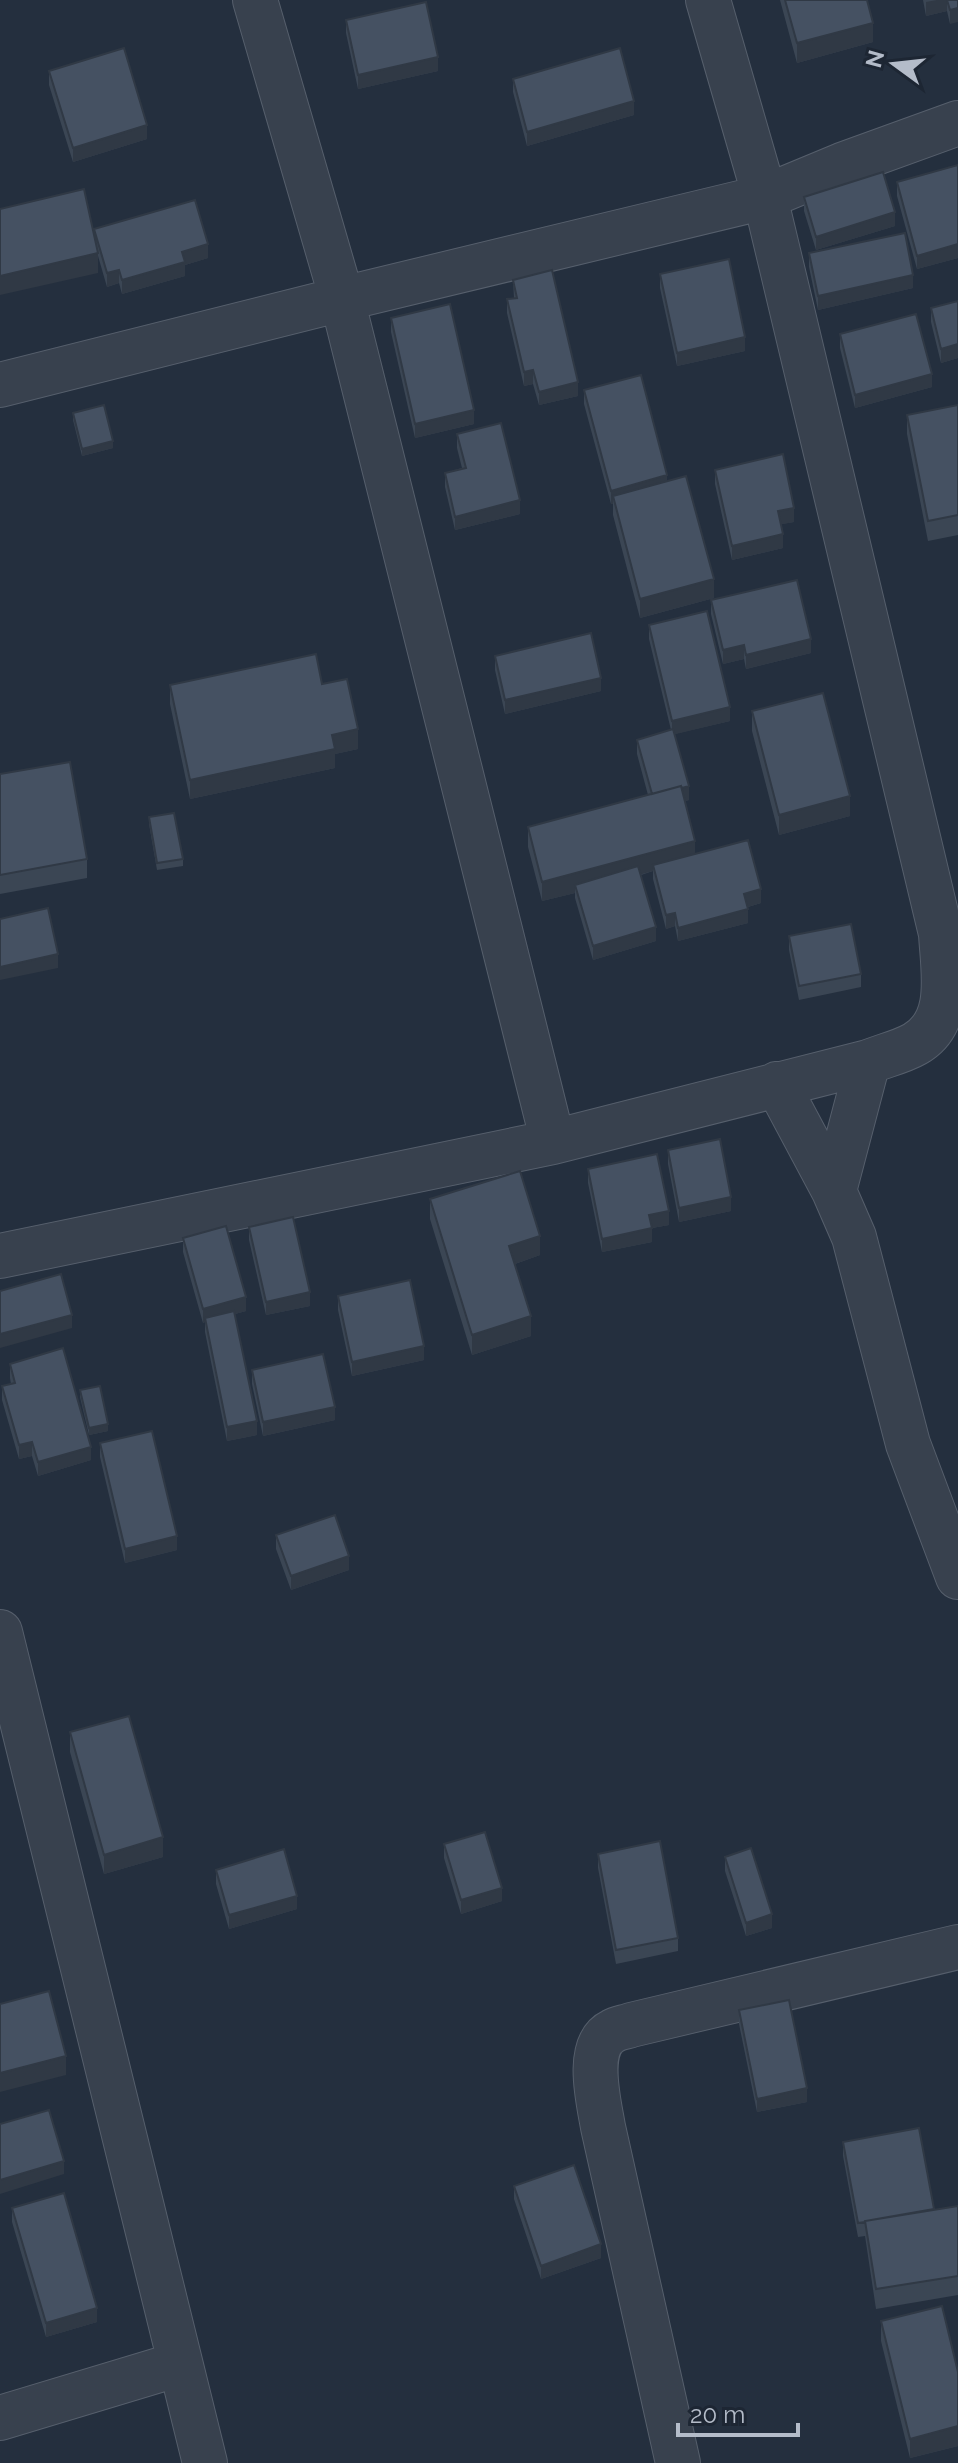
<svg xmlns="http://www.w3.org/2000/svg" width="958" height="2463" viewBox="0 0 958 2463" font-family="Raleway,sans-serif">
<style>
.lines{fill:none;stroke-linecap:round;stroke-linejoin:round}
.minor-casing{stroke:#565f6c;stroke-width:46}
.minor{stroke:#38414e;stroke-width:44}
.wall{fill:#3b4654}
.shaded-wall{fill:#303945}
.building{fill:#455162;stroke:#303945;stroke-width:2}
</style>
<rect width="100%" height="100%" fill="#242f3e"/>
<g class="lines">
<!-- minor casing -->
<g class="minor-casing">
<path id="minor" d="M255,0L342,299L553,1142
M0,385L342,299L765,197L842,165L958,123
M777,1084L834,1191L854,1237L908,1444L958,1577
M834,1191L868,1062
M0,1256L553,1142L868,1062C883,1056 901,1052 915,1044C954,1022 943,971 941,934L765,197L708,0
M0,1632L205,2463
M0,2418L179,2364
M678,2463L603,2127C599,2103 584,2045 613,2031C618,2028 626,2027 631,2025L958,1947"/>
</g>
<!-- minor -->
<use href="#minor" class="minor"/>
</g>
<!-- wall -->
<path class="wall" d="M780,0H867L873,42L797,63Z
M923,0H958L950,24L947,11L926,16Z
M346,20L438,71L358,89L346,33Z
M49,71L147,139L73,162L49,85Z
M513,79L634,115L527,146L513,92Z
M958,165V258L917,269L897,196V182Z
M804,197L895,226L816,250L804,211Z
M94,229L208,258L185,265V276L122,294L119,283L107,287L98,256V273Z
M809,253L913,288L818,310L809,267Z
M660,274L745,351L677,366L660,288Z
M513,280L578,396L539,405L533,384L524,386L507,313V299L514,298Z
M958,301V358L941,363L931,322V308Z
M391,318L474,424L415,438L391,332Z
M840,334L932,387L855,408L840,348Z
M584,390L667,481L714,598L640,618L613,515V504H611L584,404Z
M958,405V535L928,541L907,434V415Z
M73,413L113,448L82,456L73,420Z
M457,434L520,514L455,530L445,487V473L462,468L457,448Z
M715,470L794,522L781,524L783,548L732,560L715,484Z
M711,600L811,653L746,669L744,659L723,664L711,614Z
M649,625L730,721L674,734L689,800L685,801L695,854L761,903L748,907V923L678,941L675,926L666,929L653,879V871L641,875L656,941L593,960L575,898V893L542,901L528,847V827L648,795L637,754V740L671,730L649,639Z
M495,656L601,691L505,714L495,670Z
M322,684L358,749L335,754V768L190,799L170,704V685Z
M752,711L850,816L779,835L752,731Z
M0,774L87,859V878L0,894Z
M149,817L183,859V866L157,870L149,824Z
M789,936L861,974V987L799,1000L789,950Z
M668,1150L731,1211L679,1222L668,1164Z
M588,1169L669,1225L652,1228V1242L602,1252L588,1183Z
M430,1199L540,1255L515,1264L531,1336L472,1355L430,1219Z
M249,1227L310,1306L266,1315L249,1240Z
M183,1238L246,1311L235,1314L257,1435L227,1441L205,1332V1322L203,1323L183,1252Z
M338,1296L424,1360L352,1376L338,1310Z
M10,1364L91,1460L38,1476L32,1456L19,1459L2,1400V1386L11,1384L10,1378Z
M252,1370L335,1420L263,1436L252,1384Z
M80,1390L108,1431L89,1435L80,1397Z
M100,1443L177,1550L125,1563L100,1457Z
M276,1535L349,1570L291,1590L276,1549Z
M70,1732L163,1857L104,1874L70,1752Z
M444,1844L502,1901L461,1914L444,1858Z
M598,1854L678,1938V1951L616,1964L598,1868Z
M725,1857L772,1928L746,1936L725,1871Z
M216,1870L297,1909L229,1929L216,1884Z
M739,2010L807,2102L757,2112L739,2024Z
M843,2142L934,2210L958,2206V2295L876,2309L865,2236L858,2237L843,2156Z
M514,2186L601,2258L541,2279L514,2199Z
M12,2208L97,2322L46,2337L12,2222Z
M881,2321L958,2372V2446L910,2458L881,2341Z"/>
<!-- shaded-wall -->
<path class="shaded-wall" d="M937,0H947V11L926,16V2Z
M958,8V22L950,24V10Z
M873,23V42L797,63V43Z
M438,57V71L358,89V75Z
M634,101V115L527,146V132Z
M147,125V139L73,162V148Z
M895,212V226L816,250V237Z
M208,244V258L185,265V276L122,294V280L182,252Z
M958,244V258L917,269V256Z
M98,253V273L0,295V276Z
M119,270V283L107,287V273Z
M913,275V288L818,310V296Z
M745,337V351L677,366V353Z
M958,344V358L941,363V349Z
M533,370V384L524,386V372Z
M932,374V387L855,408V395Z
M578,382V396L539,405V392Z
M474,410V424L415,438V424Z
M113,441V448L82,456V449Z
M667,475V489L613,496V504H611V491Z
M520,500V514L455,530V517Z
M794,508V522L778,525V511Z
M783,534V548L732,560V546Z
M714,579V598L640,618V599Z
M811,639V653L746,669V655Z
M744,645V659L723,664V650Z
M601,678V691L505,714V700Z
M730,707V721L672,735V721Z
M358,729V749L335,754V768L190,799V780L332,735Z
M689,786V800L653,810V797Z
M850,796V816L779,835V815Z
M695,841V860L653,865V871L577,892L575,885V893L542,901V882Z
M761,889V903L744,908V894Z
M748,909V923L678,941V928Z
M675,913V926L666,929V915Z
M656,927V941L593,960V946Z
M58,954V968L0,980V967Z
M731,1197V1211L679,1222V1208Z
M669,1211V1225L652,1228V1242L602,1252V1239L649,1215Z
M540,1236V1255L509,1266V1246Z
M310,1292V1306L266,1315V1302Z
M246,1297V1311L206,1322L205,1318V1322L203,1323V1309Z
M72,1315V1328L0,1348V1334Z
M531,1316V1336L472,1355V1335Z
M424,1346V1360L352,1376V1362Z
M335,1407V1420L263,1436V1422Z
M257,1421V1435L227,1441V1427Z
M108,1424V1431L89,1435V1428Z
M32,1442V1456L19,1459V1445Z
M91,1447V1460L38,1476V1462Z
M177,1536V1550L125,1563V1549Z
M349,1556V1570L291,1590V1576Z
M163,1837V1857L104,1874V1855Z
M502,1888V1901L461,1914V1900Z
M297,1896V1909L229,1929V1915Z
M772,1914V1928L746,1936V1923Z
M66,2056V2075L0,2092V2073Z
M807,2088V2102L757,2112V2099Z
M64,2161V2174L0,2194V2180Z
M601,2244V2258L541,2279V2266Z
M97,2308V2322L46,2337V2323Z
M958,2426V2446L910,2458V2439Z"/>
<!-- building -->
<path class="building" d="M785,0H867L873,23L797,43Z
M947,0H958V8L950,10Z
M426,2L438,57L358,75L346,20Z
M124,48L147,125L73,148L49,71Z
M620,48L634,101L527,132L513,79Z
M958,165V244L917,256L897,182Z
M883,172L895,212L816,237L804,197Z
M84,189L98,253L0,276V209Z
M195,200L208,244L182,252L185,262L122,280L119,270L107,273L94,229Z
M905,233L913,275L818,296L809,253Z
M729,259L745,337L677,353L660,274Z
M552,270L578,382L539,392L533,370L524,372L507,299L517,298L513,280Z
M958,301V344L941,349L931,308Z
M450,304L474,410L415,424L391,318Z
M916,314L932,374L855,395L840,334Z
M641,375L667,475L611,491L584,390Z
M104,405L113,441L82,449L73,413Z
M958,405V515L928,521L907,415Z
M501,423L520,500L455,517L445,473L466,468L457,434Z
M783,454L794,508L778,511L783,534L732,546L715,470Z
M686,476L714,579L640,599L613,496Z
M797,580L811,639L746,655L744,645L723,650L711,600Z
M707,611L730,707L672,721L649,625Z
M591,633L601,678L505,700L495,656Z
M316,654L322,684L347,679L358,729L332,735L335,749L190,780L170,685Z
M823,693L850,796L779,815L752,711Z
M673,729L689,786L682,788L681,786L652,794L637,740Z
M70,762L87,859L0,875V774Z
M681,786L695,841L542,882L528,827Z
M174,813L183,859L157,863L149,817Z
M748,840L761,889L744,894L748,909L678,928L675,913L666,915L653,865Z
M638,866L656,927L593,946L575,885Z
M48,908L58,954L0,967V919Z
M851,924L861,974L799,986L789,936Z
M720,1139L731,1197L679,1208L668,1150Z
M657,1154L669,1211L649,1215L652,1228L602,1239L588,1169Z
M520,1171L540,1236L509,1246L531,1316L472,1335L430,1199Z
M293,1217L310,1292L266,1302L249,1227Z
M226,1226L246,1297L203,1309L183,1238Z
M61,1274L72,1315L0,1334V1291Z
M410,1280L424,1346L352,1362L338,1296Z
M234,1311L257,1421L227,1427L205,1318Z
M63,1348L91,1447L38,1462L32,1442L19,1445L2,1386L15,1383L10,1364Z
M323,1354L335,1407L263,1422L252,1370Z
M100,1386L108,1424L89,1428L80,1390Z
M152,1431L177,1536L125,1549L100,1443Z
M335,1515L349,1556L291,1576L276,1535Z
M129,1716L163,1837L104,1855L70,1732Z
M485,1832L502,1888L461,1900L444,1844Z
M660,1841L678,1938L616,1950L598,1854Z
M751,1848L772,1914L746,1923L725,1857Z
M284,1849L297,1896L229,1915L216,1870Z
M49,1991L66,2056L0,2073V2004Z
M789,2000L807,2088L757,2099L739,2010Z
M49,2110L64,2161L0,2180V2124Z
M919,2128L934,2209L865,2221V2222L858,2223L843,2142Z
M574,2165L601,2244L541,2266L514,2186Z
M64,2193L97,2308L46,2323L12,2208Z
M958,2206V2276L876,2289L865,2221Z
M942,2306L958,2372V2426L910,2439L881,2321Z"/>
<!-- north arrow -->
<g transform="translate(894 64) rotate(285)" stroke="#1d2633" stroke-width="6" paint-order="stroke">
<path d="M0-6L14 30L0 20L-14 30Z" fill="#b4bcc9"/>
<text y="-12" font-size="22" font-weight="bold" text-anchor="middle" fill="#b4bcc9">N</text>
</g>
<!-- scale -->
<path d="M678 2423v12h120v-12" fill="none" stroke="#b4bcc9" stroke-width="4"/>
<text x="690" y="2423" font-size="24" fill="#b4bcc9" stroke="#1d2633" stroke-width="6" paint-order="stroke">20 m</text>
</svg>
